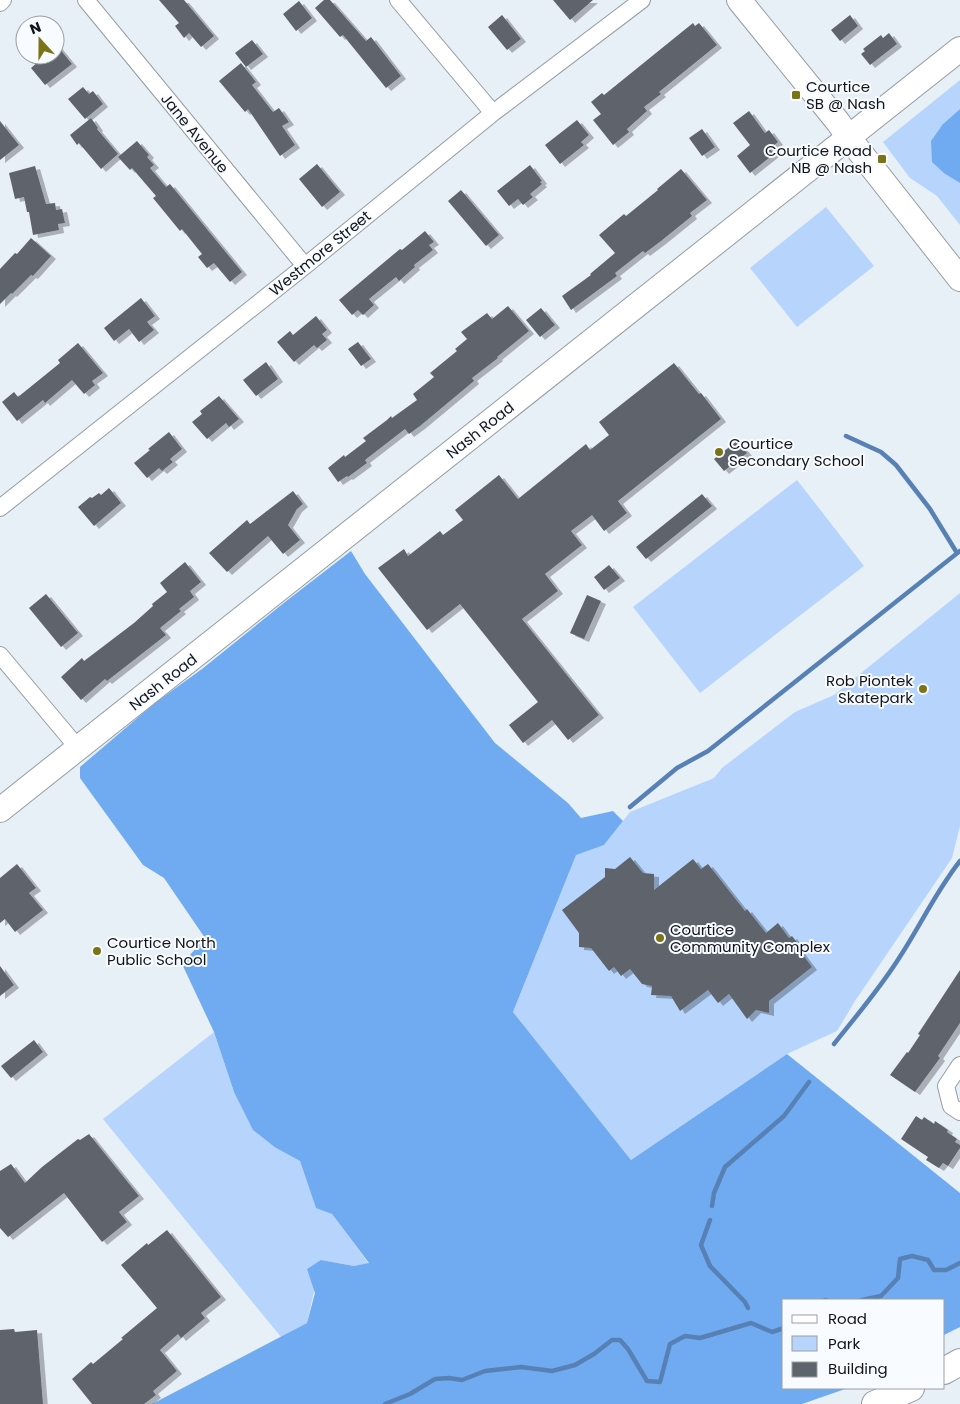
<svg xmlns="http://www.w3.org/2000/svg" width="960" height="1404" viewBox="0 0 960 1404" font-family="Poppins,sans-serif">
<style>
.green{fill:#b7d5fc}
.forest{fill:#70abf2}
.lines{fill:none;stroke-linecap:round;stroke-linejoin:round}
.stream{stroke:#5780b4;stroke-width:4.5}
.building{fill:#5e646c;filter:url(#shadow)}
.street-casing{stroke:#959ca4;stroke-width:18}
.secondary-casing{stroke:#959ca4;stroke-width:26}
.primary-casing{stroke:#959ca4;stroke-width:28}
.street{stroke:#fff;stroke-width:16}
.secondary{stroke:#fff;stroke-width:24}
.primary{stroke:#fff;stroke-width:26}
.poi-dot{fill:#7b7416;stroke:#f8fbff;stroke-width:2}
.labels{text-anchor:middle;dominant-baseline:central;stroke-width:4;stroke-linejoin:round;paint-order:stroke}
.poi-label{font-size:15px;fill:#121417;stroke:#f8fbff;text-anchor:start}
.street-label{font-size:15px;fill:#121417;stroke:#f8fbff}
</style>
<defs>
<filter id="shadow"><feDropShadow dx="5" dy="3" stdDeviation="0" flood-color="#0004"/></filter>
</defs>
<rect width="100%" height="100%" fill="#e7eff7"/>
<!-- green -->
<path class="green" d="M960,80V109L943,124L945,174L960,183V225L937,196L910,178L883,142Z
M826,207L874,266L797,327L750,268Z
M797,480L864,566L700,693L633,607Z
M960,593V826L952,858L855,1001L837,1031L787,1054L631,1160L513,1012L576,854L604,845L630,812L714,778L722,768L795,712L834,695Z
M214,1032L234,1092L276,1148L300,1161L316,1207L332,1214L369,1264L354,1266L321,1260L307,1323L281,1337L103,1119Z"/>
<!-- forest -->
<path class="forest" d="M960,109V183L945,174L932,162L931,141L943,124Z
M351,551L365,574L495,743L568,803L581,818L613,811L623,821L604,845L576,855L513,1012L631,1160L787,1054L960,1193V1327L944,1335V1300H784V1388H848L802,1404H152L307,1323L315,1293L307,1269L321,1260L354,1266L369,1263L332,1214L316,1208L300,1161L276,1148L253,1130L234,1092L214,1032L182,964L205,938L164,878L143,865L80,778V767L155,703L202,669L285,602Z"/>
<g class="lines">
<!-- stream -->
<path class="stream" d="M846,436L881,452L896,465L930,509L957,553
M630,807L677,768L708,751L960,551
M834,1044C857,1015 882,986 901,955C921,924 937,890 960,861
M712,1206L714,1193L725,1167L784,1116L809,1082
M710,1220L701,1245L710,1266L745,1302L748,1308
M825,1300H826
M862,1300L881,1296L898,1278L900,1259L912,1256L928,1260L934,1270H946L960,1263
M385,1404L410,1394L435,1379L449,1378L462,1380L485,1371L521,1367L552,1371L575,1365L594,1354L612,1340H620L628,1349L647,1381L660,1382L670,1344L685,1336L700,1338L751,1323L772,1332L784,1328"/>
</g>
<!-- building -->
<path class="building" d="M159,0H184L214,36L201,47L189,33L184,38L175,26L179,23Z
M324,0H330L366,41L371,37L401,76L386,88L343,35L340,37L315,8Z
M553,0H593L570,20Z
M299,1L312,18L296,31L283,14Z
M502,15L521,39L507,50L488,27Z
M850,15L858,26L840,41L831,30Z
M693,23L695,26L699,23L717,45L659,92L661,94L644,107L647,111L627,129L629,132L613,145L593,120L601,114L591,102L602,93L604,95Z
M889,33L897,44L870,65L861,54L865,51L863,49L881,35L883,38Z
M252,40L263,54L246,67L235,53Z
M55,43L72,64L45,85L31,68L46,55H55Z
M241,63L256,82L252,85L273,112L279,108L289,122L282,126L295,145L280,156L248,109L245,112L219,81Z
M83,87L89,94L93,91L103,104L85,119L68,99Z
M749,111L765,133L769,130L778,142L770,149L774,154L750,173L737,156L750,145L733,123Z
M91,118L98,128L97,129L118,154L101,169L79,143L77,145L70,135Z
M577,120L589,135L581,142L584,145L560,164L545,145Z
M0,121L19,145L0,160Z
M702,129L715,147L702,156L689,138Z
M137,141L149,155L147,157L154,165L150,168L166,187L170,184L242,272L230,282L214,263L207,268L198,257L202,254L182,229L180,231L153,198L156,196L132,168L130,170L118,157Z
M317,164L340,192L322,207L299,179Z
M530,165L542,181L540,182L542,184L530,194L533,197L523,205L518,199L509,206L497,191Z
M35,166L46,204L55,203L56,210L62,209L65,223L58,224L59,230L33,235L29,212H27L24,197L15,199L9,173Z
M681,169L707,200L690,213L692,216L661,241L645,253L643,251L615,273L617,276L571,310L562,296L591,275L590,274L615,253L599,235L624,214L626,216L658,190L657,189Z
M461,190L499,235L486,246L448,201Z
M425,231L434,242L429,245L433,250L414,265L415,267L399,281L396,277L369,299L374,305L363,315L358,310L352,315L339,300L400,249L402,250Z
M31,238L51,256L33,276L31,275L12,294L11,293L0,304V269L15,253L17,254Z
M141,298L155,316L147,322L154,330L139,342L129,329L114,341L104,328Z
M508,306L529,331L497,357L498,358L472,378L474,381L420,426L409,434L405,429L365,460L367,463L348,477L347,476L338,482L328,468L344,455L345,457L366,441L363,438L387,420L391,416L392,418L417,400L413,394L434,377L430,373L457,351L455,349L467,339L461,332L487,313L492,319Z
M541,308L555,325L540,337L526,320Z
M316,316L327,330L322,334L327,340L317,348L314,345L294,362L277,342L290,331L293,335Z
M358,342L371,359L361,366L348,349Z
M78,343L103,373L92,381L95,385L84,394L72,380L45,403L43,400L17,421L2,402L14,392L18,397L60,363L58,360Z
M266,362L278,379L256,396L243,380Z
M674,363L699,394L701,393L721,419L618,501L627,513L604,531L592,515L571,531L582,545L545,574L558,591L522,619L599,715L568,740L552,720L523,743L509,725L538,702L460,604L427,630L378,568L404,549L408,556L440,531L443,535L463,520L455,510L499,475L518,499L586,444L590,450L609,435L599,422Z
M219,396L239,419L229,427L226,423L207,439L192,422L202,414L200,411Z
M169,432L182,449L170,459L173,462L162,471L159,468L147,478L134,463L150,450L148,449Z
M737,441L747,453L724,471L714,459Z
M109,488L121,503L94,526L78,507L90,497L92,498L99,493L101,495Z
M293,491L303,504L297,509L288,525L300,540L283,554L268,536L227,572L209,553L247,520L250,524Z
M702,494L712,506L646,559L636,547Z
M185,562L201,582L190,591L194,597L179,609L181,611L160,628L166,635L107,681L105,679L81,700L61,677L82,658L84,661L134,623L153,606L152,604L167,592L160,583Z
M609,565L620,578L604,590L594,577Z
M46,594L78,633L61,647L29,608Z
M587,595L601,601L584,639L570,633Z
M630,857L643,873L654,874V890L693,859L701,869L708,864L745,911L747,909L766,933L778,923L789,938L792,936L802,949L800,951L812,967L769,1001V1013L756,1010L747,1019L729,994L718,1003L708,990L680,1011L671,996L651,995L652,986L642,984L630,969L621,976L614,967L609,971L591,948L579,947V933L562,910L605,877V868L615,869Z
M17,864L36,888L29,893L43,910L15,932L5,919L0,923V878Z
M0,966L14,985L0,996Z
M960,970V1023L938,1056L940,1058L915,1092L890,1075L907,1052L908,1053L920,1035L918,1034Z
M34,1040L43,1052L11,1078L1,1066Z
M916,1116L922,1120L924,1117L934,1124L935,1121L948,1130L947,1132L957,1139L955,1142L960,1145V1148L948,1166L943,1163L939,1168L926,1160L928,1157L901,1139Z
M89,1134L139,1196L119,1212L127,1222L102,1242L64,1193L8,1237L0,1228V1171L11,1164L25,1183L42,1167L78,1139L80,1140Z
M167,1230L221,1297L201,1313L205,1318L181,1338L178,1334L160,1350L177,1371L153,1391L156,1395L144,1404H92L72,1379L91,1362L93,1364L123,1339L121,1338L157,1308L121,1265L147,1243L148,1245Z
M14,1329L15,1332L37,1330L43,1404H0V1330Z"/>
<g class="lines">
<!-- street casing -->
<g class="street-casing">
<path id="street" d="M86,0L305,266
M398,0L493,113
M0,3L3,0
M0,508L305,266L493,113L642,0
M0,655L78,748
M960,1065L946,1086L951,1106L960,1112"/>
</g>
<!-- secondary casing -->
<g class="secondary-casing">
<path id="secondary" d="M739,0L838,122L849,138L960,279
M0,810L960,49"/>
</g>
<!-- primary casing -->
<g class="primary-casing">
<path id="primary" d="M944,1371L960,1362
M875,1404L911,1388"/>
</g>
<!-- street -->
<use href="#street" class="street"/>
<!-- secondary -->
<use href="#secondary" class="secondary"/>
<!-- primary -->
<use href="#primary" class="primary"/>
</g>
<!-- markers -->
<g class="poi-dot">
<rect x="791" y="90" width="10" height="10" rx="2.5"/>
<rect x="877" y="154" width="10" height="10" rx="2.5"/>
<circle cx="719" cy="452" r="5"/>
<circle cx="923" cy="689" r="5"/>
<circle cx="660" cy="938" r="5"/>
<circle cx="97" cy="951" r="5"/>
</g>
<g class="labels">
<!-- poi labels -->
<g class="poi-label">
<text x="806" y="86">Courtice<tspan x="806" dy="17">SB @ Nash</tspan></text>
<text x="872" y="150" text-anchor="end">Courtice Road<tspan x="872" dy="17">NB @ Nash</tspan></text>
<text x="729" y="443">Courtice<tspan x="729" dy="17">Secondary School</tspan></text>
<text x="913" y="680" text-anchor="end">Rob Piontek<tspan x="913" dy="17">Skatepark</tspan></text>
<text x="670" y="929">Courtice<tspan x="670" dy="17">Community Complex</tspan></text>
<text x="107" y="942">Courtice North<tspan x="107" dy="17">Public School</tspan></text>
</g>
<!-- street labels -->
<g class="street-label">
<text transform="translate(195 133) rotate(51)">Jane Avenue</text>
<text transform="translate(320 253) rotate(-39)">Westmore Street</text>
<text transform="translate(480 430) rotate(-38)">Nash Road</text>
<text transform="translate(163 682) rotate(-38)">Nash Road</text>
</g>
</g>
<!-- legend -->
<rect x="782" y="1299" width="162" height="90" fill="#f8fbff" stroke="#9c9fa2"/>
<rect x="792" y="1315" width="25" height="8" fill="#ffffff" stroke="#9c9fa2"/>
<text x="828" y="1324" font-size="15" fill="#121417">Road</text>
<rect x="792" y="1336" width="25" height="15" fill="#b7d5fc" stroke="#9c9fa2"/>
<text x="828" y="1349" font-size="15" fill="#121417">Park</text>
<rect x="792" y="1362" width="25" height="15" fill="#5e646c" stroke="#9c9fa2"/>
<text x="828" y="1374" font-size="15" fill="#121417">Building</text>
<!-- north arrow -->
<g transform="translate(40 40) rotate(339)"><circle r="24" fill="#f8fbff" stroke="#9c9fa2"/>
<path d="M0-4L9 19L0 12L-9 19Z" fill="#7b7416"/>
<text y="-8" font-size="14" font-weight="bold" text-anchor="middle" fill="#121417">N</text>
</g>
</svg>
